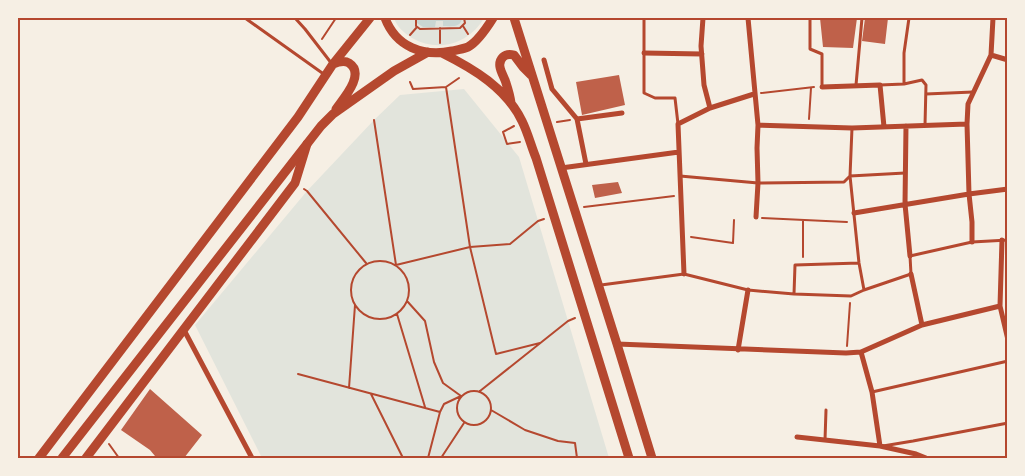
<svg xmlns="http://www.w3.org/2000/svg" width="1025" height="476" viewBox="0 0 1025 476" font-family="Bitter,serif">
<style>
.green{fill:#e2e4dc}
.water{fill:#c9d6d2}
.building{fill:#bf614a}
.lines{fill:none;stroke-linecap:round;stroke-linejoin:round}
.path{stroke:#b5482f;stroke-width:2}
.service{stroke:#b5482f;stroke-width:3}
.minor{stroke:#b5482f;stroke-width:5}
.secondary{stroke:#b5482f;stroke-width:9}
.primary{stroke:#b5482f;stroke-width:9}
.neatline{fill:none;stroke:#b5482f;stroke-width:2}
</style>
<rect width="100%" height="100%" fill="#f6efe4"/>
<!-- green -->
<path class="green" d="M394,18H484C469,44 438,53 412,38C404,33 397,27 394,18Z
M464,89L519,157L609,458H262L195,325L307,191L374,120L400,95Z"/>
<!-- water -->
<path class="water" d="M416,18H462C461,28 451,26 443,26V21H436L435,27H423L417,23Z"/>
<!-- building -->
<path class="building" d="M820,18H857L853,48L823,47Z
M865,18H888L885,44L862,41Z
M619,75L625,105L582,115L576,82Z
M618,182L622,193L595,198L592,185Z
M150,389L202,435L184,458H153L155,456L150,450L121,430Z"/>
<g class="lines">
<!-- path -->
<path class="path" d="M416,18V26L420,29L460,28L465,23L464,18
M463,26L468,34
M440,28V43
M410,35L417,27
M322,39L336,18
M410,82L413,89L446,87L459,78
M761,93L814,87
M809,119L811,88
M374,120L396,265L470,247L446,87
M557,122L570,120
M514,126L503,132L507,144L520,142
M304,189L307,191L366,263
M584,207L674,196
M762,218L847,222
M691,237L733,243L734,220
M803,257V220
M351 290a29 29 0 1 1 58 0a29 29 0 1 1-58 0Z
M407,301L425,321L434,362L443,383L461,396L444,404L440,412L428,458
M397,314L425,407
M540,343L496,354L470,247L510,244L538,221L544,219
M847,346L850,303
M298,374L440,412
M349,388L355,305
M457 408a17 17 0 1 1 34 0a17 17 0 1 1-34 0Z
M480,391L568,321L575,318
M371,394L403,458
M491,410L525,430L558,441L575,443L577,458
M109,444L119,458
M441,458L464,423"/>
<!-- service -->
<path class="service" d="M245,18L325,75
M295,18L305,29L332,64
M644,18V93L655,98H675L678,124
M810,18V49L822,54V87
M904,84V53L909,18
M856,85L862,18
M880,85L904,84L922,80L926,85L925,125
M926,94L973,92
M852,128L850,176L859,263L864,290
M680,176L758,183L844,182L850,176L905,173
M601,285L684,274L748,290L794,294L851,296L864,290L911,274L910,256L972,242L1008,240
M794,294L795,265L859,263
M872,392L1008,361
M825,440L826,410
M883,446L913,441L1008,423"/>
<!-- minor -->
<path class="minor" d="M703,18L701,46L704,85L710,108
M748,18L758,125L757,148L758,183L756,217
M644,53L702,54
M991,55L1008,60
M544,60L552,89L577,119L586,164
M822,87L880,85L884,127
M577,119L622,113
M758,125L852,128L967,124
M906,126L905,204L910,256
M561,168L679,152
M854,213L969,194L1008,189
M1002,240L1000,306L1008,340
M972,242V222L969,194L967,124L968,104L991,55L993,18
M684,274L678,124L710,108L754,94
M911,274L922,325
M184,330L252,458
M617,344L846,353L861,352L922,325L1000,306
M738,350L748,290
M861,352L872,392L880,446
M797,437L880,446L916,454L926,458"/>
<!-- secondary -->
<path class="secondary" d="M86,458L295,183L307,144"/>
<!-- primary -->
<path class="primary" d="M385,18C396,47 423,57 452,51C457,50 463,49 468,47C477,42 488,26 493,18
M514,18L617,344L652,458
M442,53C474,69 506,88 522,121C528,133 531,146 536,158L629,458
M333,64C338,62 344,60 349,63C366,74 343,99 336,109
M511,103C510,96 508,89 506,83C504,75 495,65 503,57C506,54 510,54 514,55L523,67L531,75
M39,458L298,117L333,64L370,18
M62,458L321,126L333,114L394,71L428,52"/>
</g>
<!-- border -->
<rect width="1025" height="476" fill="none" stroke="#f6efe4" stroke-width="38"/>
<rect x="19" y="19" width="987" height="438" class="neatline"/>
</svg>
